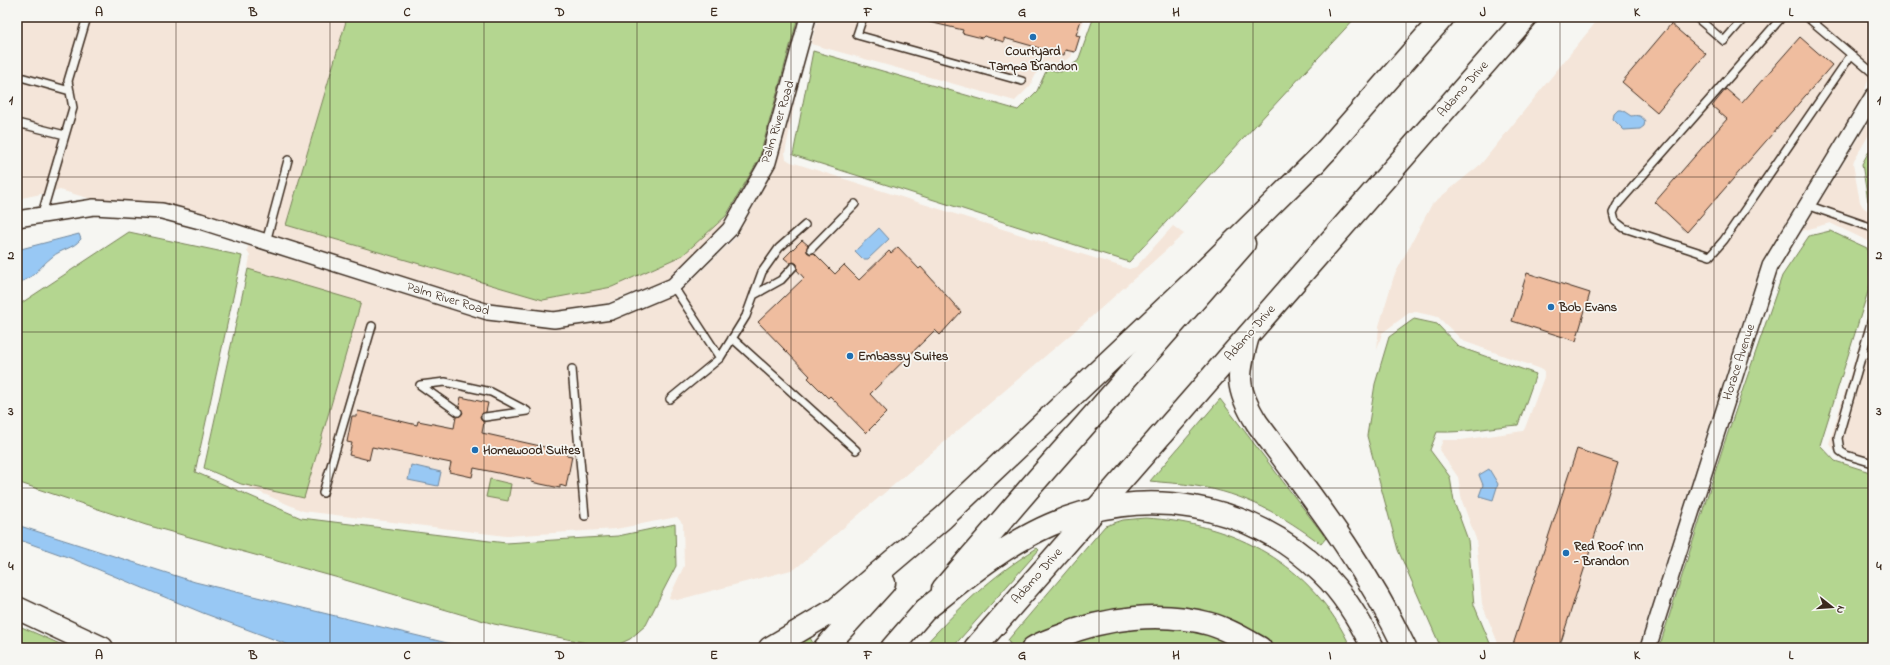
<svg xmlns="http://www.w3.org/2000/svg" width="1890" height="665" viewBox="0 0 1890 665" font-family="'Indie Flower',sans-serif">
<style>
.built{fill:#f4e5d9}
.green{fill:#b4d690;stroke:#788057}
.water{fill:#98c8f4;stroke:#73899e}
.building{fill:#efbd9f;stroke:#3b2a1e}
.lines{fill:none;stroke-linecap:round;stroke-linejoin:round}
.service-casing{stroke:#3b2a1e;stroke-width:10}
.minor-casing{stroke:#3b2a1e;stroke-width:18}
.primary-casing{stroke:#3b2a1e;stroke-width:25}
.trunk-casing{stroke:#3b2a1e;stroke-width:25}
.motorway-casing{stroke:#3b2a1e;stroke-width:25}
.service{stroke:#f6f6f2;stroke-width:7}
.minor{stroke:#f6f6f2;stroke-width:15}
.primary{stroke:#f6f6f2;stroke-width:22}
.trunk{stroke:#f6f6f2;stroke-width:22}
.motorway{stroke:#f6f6f2;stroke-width:22}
.grid{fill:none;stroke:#3b2a1e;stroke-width:1;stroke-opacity:0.55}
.poi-dot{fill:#1f6fb2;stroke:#f6f6f2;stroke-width:1.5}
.labels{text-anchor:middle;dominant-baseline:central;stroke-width:3.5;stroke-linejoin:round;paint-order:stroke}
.poi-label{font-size:13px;font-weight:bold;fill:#3b2a1e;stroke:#f6f6f2;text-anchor:start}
.street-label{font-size:13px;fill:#3b2a1e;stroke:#f6f6f2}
.neatline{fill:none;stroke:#3b2a1e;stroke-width:1.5}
.grid-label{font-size:13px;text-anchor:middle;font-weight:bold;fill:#3b2a1e}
</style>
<rect width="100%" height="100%" fill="#f6f6f2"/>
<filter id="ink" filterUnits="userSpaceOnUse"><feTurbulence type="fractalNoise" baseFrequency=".025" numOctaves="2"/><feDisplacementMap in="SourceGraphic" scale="8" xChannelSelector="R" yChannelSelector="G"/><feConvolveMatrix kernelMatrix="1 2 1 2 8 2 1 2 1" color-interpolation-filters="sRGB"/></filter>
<g filter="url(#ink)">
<!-- built -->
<path class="built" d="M17,17L347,18L286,224L612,287L683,255L726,216L722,225L667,279L607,303L553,311L490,304L211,216L164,203L91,199L60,190L17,199Z
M818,17H1085L1071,57L1059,64L1046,62L1041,64L1030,86L1015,101L811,44Z
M1600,17H1873V63L1864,94L1761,263L1638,648H1500L1482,604L1476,539L1462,501L1458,477L1439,450L1443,440H1461L1523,431L1525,428L1544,377V372L1541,369L1463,341L1438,317L1416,312L1409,313L1382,333L1377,350L1379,326L1394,276L1432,204L1481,164Z
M796,97L785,153L786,159L791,162L1129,269L1136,267L1173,226L1184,234L1090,318L795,569L677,600L669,598L684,566L683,524L677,517L616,529L506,536L303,511L241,484L304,498L361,303L248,269L250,256L247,251L248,246L488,321L553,328L615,319L680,292L737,236L776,166Z
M1873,115V128L1854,160L1853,164L1860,202L1863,207L1873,214V245L1870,242L1830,223L1802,231Z
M1873,300V466L1840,455L1829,444Z"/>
<!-- green -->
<path class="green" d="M798,17L759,159L726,216L683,255L612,287L543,300L286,225L347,18Z
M1095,17H1356L1129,262L793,155L813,51L1018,110L1037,91L1047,69L1061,72L1078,61L1092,22Z
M1873,144V205L1868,201L1862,164Z
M1830,231L1867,248L1871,282L1820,445L1835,461L1873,473V648H1659L1724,444L1782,276L1809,236Z
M129,232L242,256L195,472L301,518L506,543L618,536L675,524L676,566L662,593L646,625L630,639L611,648L494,624L335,577L146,525L17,482V306Z
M248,269L361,302L304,498L241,484L204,468Z
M1414,319L1437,324L1459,347L1536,374L1518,425C1490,427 1464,433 1437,432L1430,450L1450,477L1454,502L1468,540L1474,605L1492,648H1441L1398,550L1367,436L1375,384L1389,337Z
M1220,399L1326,538L1321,544C1284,516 1244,493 1196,486C1181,483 1166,483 1150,481Z
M490,479L511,484L508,501L486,497Z
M1145,518C1234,523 1313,564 1351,648H1280L1243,629L1208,617L1041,637L1021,648H1012L1008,640L1105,526L1123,520Z
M1037,548L1039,550L952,648H922C960,607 989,578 1037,548Z
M17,625L69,648H17Z
M1123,627L1175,628L1203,633L1246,648H1048Z
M809,636L813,643L809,648H791Z"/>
<!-- water -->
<path class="water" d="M1618,110H1622L1631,116C1638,115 1641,115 1645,121L1644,126L1640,129L1624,130L1613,119L1614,114Z
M879,228L889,239L868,259H863L855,251Z
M79,234L81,239C73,249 61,249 52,257C38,268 35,278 17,283V250Z
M411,465L441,472L438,486L408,480Z
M1489,469L1498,484L1493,500L1479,496L1483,485L1479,475Z
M17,525L195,582L468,648H297L203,613L73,559L17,539Z"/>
<!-- building -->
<path class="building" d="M929,17H1082L1076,35L1080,36L1075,52L1065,50L1064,55L1004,38V42L984,36L982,38L962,33L963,30L929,22Z
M1671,24L1706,54L1657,112L1622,82Z
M1800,37L1832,65L1687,232L1655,202L1727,119L1712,106L1726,89L1742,103Z
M802,240L808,245L807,252L810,254L814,253L835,274L844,265L859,280L889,251L891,253L898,247L919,269L921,267L961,312L940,335L935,330L870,394L887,412L866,433L830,396L828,398L808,378L810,376L758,322L804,278L797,270V264L794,262L790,263L784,258Z
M1527,273L1590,293L1576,341L1512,321Z
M461,397L488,403L486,412L480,416L481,420L484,422L482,433L567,452L566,455L572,456L566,487L560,485V488L531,482L532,480L474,468L472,477L449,472L451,463L372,447L369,460L349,455L352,443L347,442L352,416H357L358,411L417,425L418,421L454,428L456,417L460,416L463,413L459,406Z
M1577,449L1618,463L1559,648H1512Z"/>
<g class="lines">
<!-- service casing -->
<g class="service-casing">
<path id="service" d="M863,17L857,35L1022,81
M1696,17L1724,41L1745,17
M1782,17L1617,205L1613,213L1615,221L1624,228L1710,256L1724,240L1851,55
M1807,17L1873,73
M17,76L70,91
M17,123L65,135
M1807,205L1873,228
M42,214L73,108L68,81L87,17
M266,242L288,160
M811,249L855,204
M673,286L720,358
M754,295L781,280L793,267
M1873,316L1838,438L1840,451L1846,455L1873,463
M732,338L856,450
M1862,353L1873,356
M572,369L585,516
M670,399L720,358L746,316L762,272L779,248L805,225
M458,412L420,385L445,382L491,392L527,411L485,417
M323,493L372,326"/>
</g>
<!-- minor casing -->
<g class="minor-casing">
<path id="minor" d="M17,219L94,207L162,211L200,221L488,312L554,320L611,312L673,286L730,229L768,162L808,17
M1648,648L1770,266L1873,96"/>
</g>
<!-- primary casing -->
<g class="primary-casing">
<path id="primary" d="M1315,163L1443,17
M943,589L1034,483L1244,244
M975,648L1526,17"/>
</g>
<!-- trunk casing -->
<g class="trunk-casing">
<path id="trunk" d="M892,648L925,610"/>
</g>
<!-- motorway casing -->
<g class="motorway-casing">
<path id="motorway" d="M1248,336C1237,375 1235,388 1257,423C1312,497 1365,564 1405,648
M17,608L102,648
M925,610C964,579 1004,545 1050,525C1141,484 1251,502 1322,573C1344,594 1360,621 1373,648
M770,648L836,609L943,518L1197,278L1328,149
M825,648L884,583
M1033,648C1041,643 1050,640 1058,637C1105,617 1161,611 1210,624C1228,629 1244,639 1260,648"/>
</g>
<!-- service -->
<use href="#service" class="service"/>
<!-- minor -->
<use href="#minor" class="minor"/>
<!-- primary -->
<use href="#primary" class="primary"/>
<!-- trunk -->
<use href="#trunk" class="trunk"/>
<!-- motorway -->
<use href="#motorway" class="motorway"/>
</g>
</g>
<!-- grid -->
<path class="grid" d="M176,17V648M330,17V648M484,17V648M637,17V648M791,17V648M945,17V648M1099,17V648M1253,17V648M1406,17V648M1560,17V648M1714,17V648M17,177H1873M17,332H1873M17,488H1873"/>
<!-- markers -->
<g class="poi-dot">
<circle cx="1033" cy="37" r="4"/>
<circle cx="1551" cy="307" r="4"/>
<circle cx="850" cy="356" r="4"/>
<circle cx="475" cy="450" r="4"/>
<circle cx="1566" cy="553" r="4"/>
</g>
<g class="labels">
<!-- poi labels -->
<g class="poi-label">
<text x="1033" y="51" text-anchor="middle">Courtyard<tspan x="1033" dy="15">Tampa Brandon</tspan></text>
<text x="1559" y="307">Bob Evans</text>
<text x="858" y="356">Embassy Suites</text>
<text x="483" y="450">Homewood Suites</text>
<text x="1574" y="546">Red Roof Inn<tspan x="1574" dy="15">- Brandon</tspan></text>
</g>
<!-- street labels -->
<g class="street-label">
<text transform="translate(1463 89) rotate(-49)">Adamo Drive</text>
<text transform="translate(778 122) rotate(-73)">Palm River Road</text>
<text transform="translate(448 299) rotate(17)">Palm River Road</text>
<text transform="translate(1250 333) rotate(-49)">Adamo Drive</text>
<text transform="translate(1739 362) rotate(-72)">Horace Avenue</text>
<text transform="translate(1037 576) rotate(-49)">Adamo Drive</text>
</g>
</g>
<!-- margin -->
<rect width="1890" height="665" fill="none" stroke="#f6f6f2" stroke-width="44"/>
<!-- north arrow -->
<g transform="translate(1832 607) rotate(107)" stroke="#f6f6f2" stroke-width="3" paint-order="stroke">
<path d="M0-3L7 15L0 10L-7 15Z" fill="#3b2a1e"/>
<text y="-6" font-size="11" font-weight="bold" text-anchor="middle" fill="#3b2a1e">N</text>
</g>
<rect x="22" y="22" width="1846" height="621" class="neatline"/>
<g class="grid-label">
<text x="99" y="16">A</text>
<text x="253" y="16">B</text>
<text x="407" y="16">C</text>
<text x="560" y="16">D</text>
<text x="714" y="16">E</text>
<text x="868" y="16">F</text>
<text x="1022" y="16">G</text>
<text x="1176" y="16">H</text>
<text x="1330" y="16">I</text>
<text x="1483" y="16">J</text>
<text x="1637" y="16">K</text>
<text x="1791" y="16">L</text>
<text x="11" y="104">1</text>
<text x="1879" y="104">1</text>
<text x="11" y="259">2</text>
<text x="1879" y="259">2</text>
<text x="11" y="415">3</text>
<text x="1879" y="415">3</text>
<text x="11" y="570">4</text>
<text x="1879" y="570">4</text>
<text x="99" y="659">A</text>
<text x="253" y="659">B</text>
<text x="407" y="659">C</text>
<text x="560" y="659">D</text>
<text x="714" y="659">E</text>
<text x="868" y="659">F</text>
<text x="1022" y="659">G</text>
<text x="1176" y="659">H</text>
<text x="1330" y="659">I</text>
<text x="1483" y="659">J</text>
<text x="1637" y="659">K</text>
<text x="1791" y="659">L</text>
</g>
</svg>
